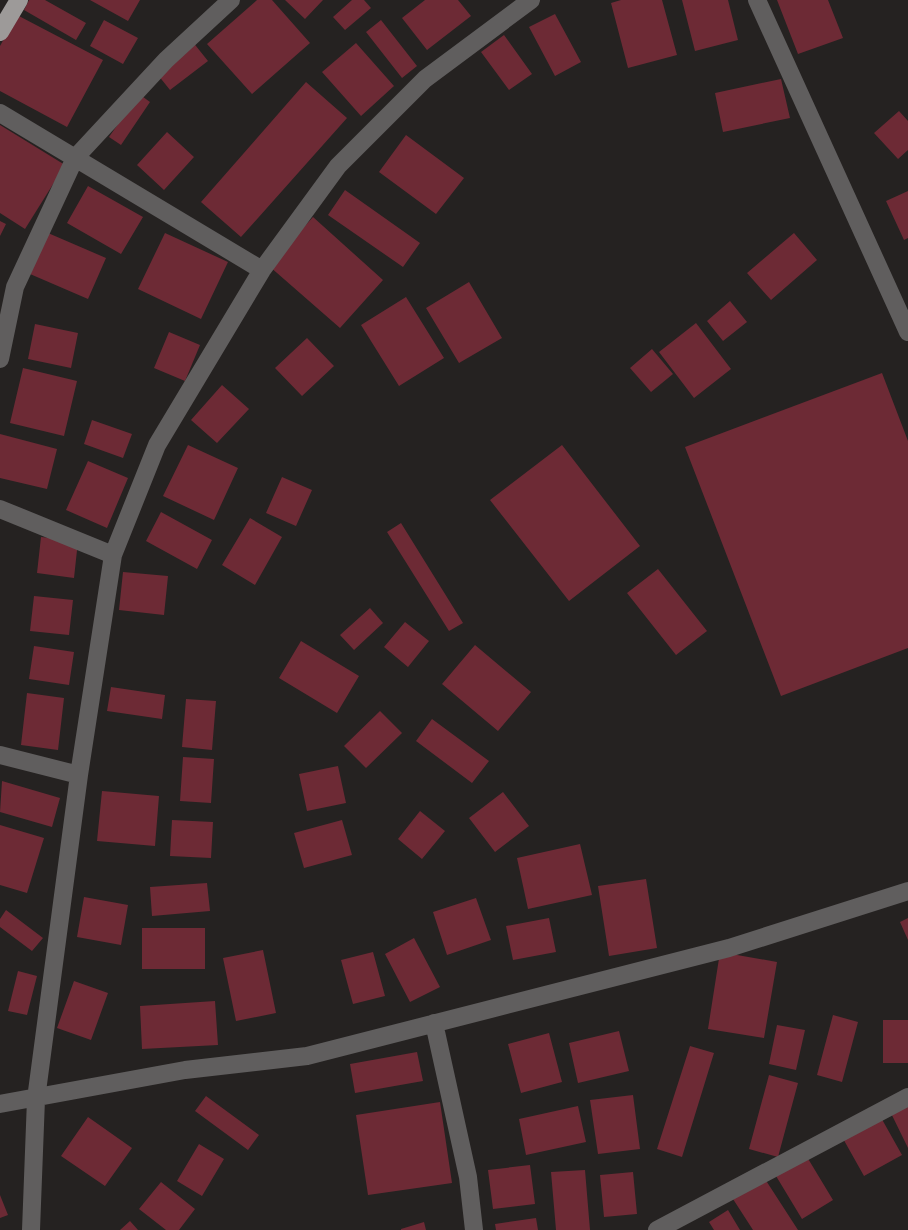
<svg xmlns="http://www.w3.org/2000/svg" width="908" height="1230" viewBox="0 0 908 1230" font-family="Lato,sans-serif">
<style>
.building{fill:#6d2a35}
.lines{fill:none;stroke-linecap:round;stroke-linejoin:round}
.minor{stroke:#605e5e;stroke-width:18}
.major{stroke:#9d9a99;stroke-width:18}
</style>
<rect width="100%" height="100%" fill="#252221"/>
<!-- building -->
<path class="building" d="M29,0H45L86,23L76,40L24,10Z
M90,0H140L128,21Z
M257,0H272L310,43L252,94L207,44Z
M285,0H323L305,19Z
M352,0H364L371,8L345,30L333,17Z
M425,0H458L471,16L427,50L402,18Z
M621,0H662L677,55L628,68L611,3Z
M682,0H728L738,40L695,51Z
M777,0H828L843,38L798,54Z
M555,14L581,62L555,76L529,27Z
M17,15L103,60L67,127L0,91V46Z
M104,20L138,38L123,64L90,46Z
M381,20L417,66L402,78L366,32Z
M504,35L532,74L509,90L481,52Z
M188,36L208,61L170,90L150,65Z
M356,43L394,86L361,116L322,72Z
M781,79L790,118L723,132L715,93Z
M306,82L347,118L241,237L201,202Z
M139,94L150,102L121,145L109,137Z
M899,111L908,121V150L898,159L874,133Z
M0,125L65,165L25,229L0,213Z
M167,132L194,157L164,190L137,165Z
M406,135L464,178L436,214L379,172Z
M88,186L143,217L121,254L67,223Z
M345,190L420,243L403,267L328,215Z
M908,191V238L904,240L886,201Z
M313,217L383,280L340,328L269,266Z
M0,221L6,224L0,236Z
M48,233L106,258L88,299L30,274Z
M165,233L228,262L201,319L138,289Z
M794,233L817,260L771,300L747,273Z
M469,282L502,338L459,363L426,308Z
M406,297L444,358L399,386L361,325Z
M730,301L747,322L723,341L707,321Z
M696,323L731,369L694,398L659,352Z
M35,324L78,333L71,368L28,359Z
M169,332L200,345L185,381L154,368Z
M307,338L334,366L302,396L275,368Z
M652,349L673,374L651,392L630,368Z
M23,368L77,381L64,436L10,423Z
M882,373L908,441V648L781,696L685,447Z
M222,385L249,409L217,443L191,420Z
M92,420L132,434L123,458L84,444Z
M0,434L57,449L47,489L0,478Z
M188,445L238,468L214,520L163,496Z
M562,445L640,546L569,601L490,500Z
M88,461L128,478L107,528L66,510Z
M282,477L312,490L296,526L266,513Z
M161,512L212,540L197,569L146,541Z
M250,518L282,537L255,585L222,565Z
M401,523L463,623L449,631L387,532Z
M41,537L78,541L74,578L37,573Z
M658,569L707,631L676,655L627,593Z
M123,572L168,576L164,615L119,610Z
M34,596L73,600L69,635L30,631Z
M370,608L383,623L354,650L340,635Z
M405,622L429,641L408,667L384,647Z
M301,641L359,676L337,713L279,678Z
M475,645L531,692L498,731L442,684Z
M34,646L74,652L69,685L29,679Z
M111,687L165,695L162,719L107,711Z
M27,693L64,698L58,750L21,745Z
M186,699L216,701L212,750L182,747Z
M380,711L402,733L366,768L344,746Z
M432,719L489,761L472,783L416,741Z
M183,757L214,759L211,803L180,801Z
M338,766L346,803L307,811L299,774Z
M2,781L60,798L52,827L0,812Z
M102,791L159,796L155,846L97,841Z
M503,792L529,826L495,852L469,818Z
M420,811L445,831L422,859L398,839Z
M172,820L213,822L211,858L170,856Z
M342,820L352,855L304,868L294,833Z
M0,825L44,838L27,893L0,885Z
M580,844L592,895L528,909L517,858Z
M646,879L657,948L609,956L598,886Z
M207,883L210,911L152,916L150,887Z
M84,897L128,905L121,945L77,937Z
M476,898L491,940L447,955L433,912Z
M6,910L43,938L32,951L0,927V919Z
M549,918L556,952L513,960L506,926Z
M908,918V940L900,922Z
M142,928H205V969H142Z
M414,938L440,987L410,1002L385,954Z
M263,950L276,1013L236,1021L223,958Z
M373,952L385,996L353,1004L341,960Z
M720,952L777,962L764,1038L708,1029Z
M18,971L37,976L27,1015L8,1011Z
M74,981L108,993L91,1040L57,1028Z
M215,1001L218,1045L142,1049L140,1006Z
M833,1015L858,1022L842,1082L817,1075Z
M883,1020H908V1063H883Z
M777,1025L805,1030L796,1070L769,1064Z
M619,1031L629,1071L578,1083L569,1043Z
M549,1033L562,1082L521,1093L508,1044Z
M690,1046L714,1053L682,1157L657,1149Z
M417,1052L423,1081L355,1093L350,1064Z
M769,1075L798,1083L778,1157L749,1149Z
M633,1095L640,1149L598,1154L590,1100Z
M908,1095V1148L887,1105Z
M206,1096L259,1135L248,1150L195,1111Z
M440,1102L452,1183L368,1195L356,1115Z
M578,1106L586,1142L526,1155L519,1119Z
M879,1114L902,1155L864,1176L841,1135Z
M88,1117L132,1148L105,1186L61,1156Z
M199,1144L224,1159L202,1196L177,1181Z
M804,1152L833,1200L802,1219L773,1171Z
M530,1165L535,1204L493,1209L488,1170Z
M585,1170L590,1230H556L551,1172Z
M633,1172L637,1214L604,1217L600,1175Z
M765,1179L798,1230H753L733,1199Z
M161,1182L195,1209L179,1230H166L139,1209Z
M0,1195L8,1215L0,1218Z
M728,1210L740,1230H714L709,1222Z
M536,1218L538,1230H496L495,1224Z
M130,1221L138,1230H120Z
M424,1222L426,1230H401V1229Z"/>
<g class="lines">
<!-- minor -->
<path class="minor" d="M757,0L908,332
M0,113L262,270
M0,359L15,287L75,158L166,60L231,0
M0,509L113,555
M0,755L79,775
M434,1023L468,1177L474,1230
M0,1104L185,1070L307,1056L729,948L908,891
M31,1230L36,1099L79,775L113,555L157,445L262,270L338,166L425,79L531,0
M657,1230L908,1097"/>
<!-- major -->
<path class="major" d="M0,32L19,0"/>
</g>
</svg>
